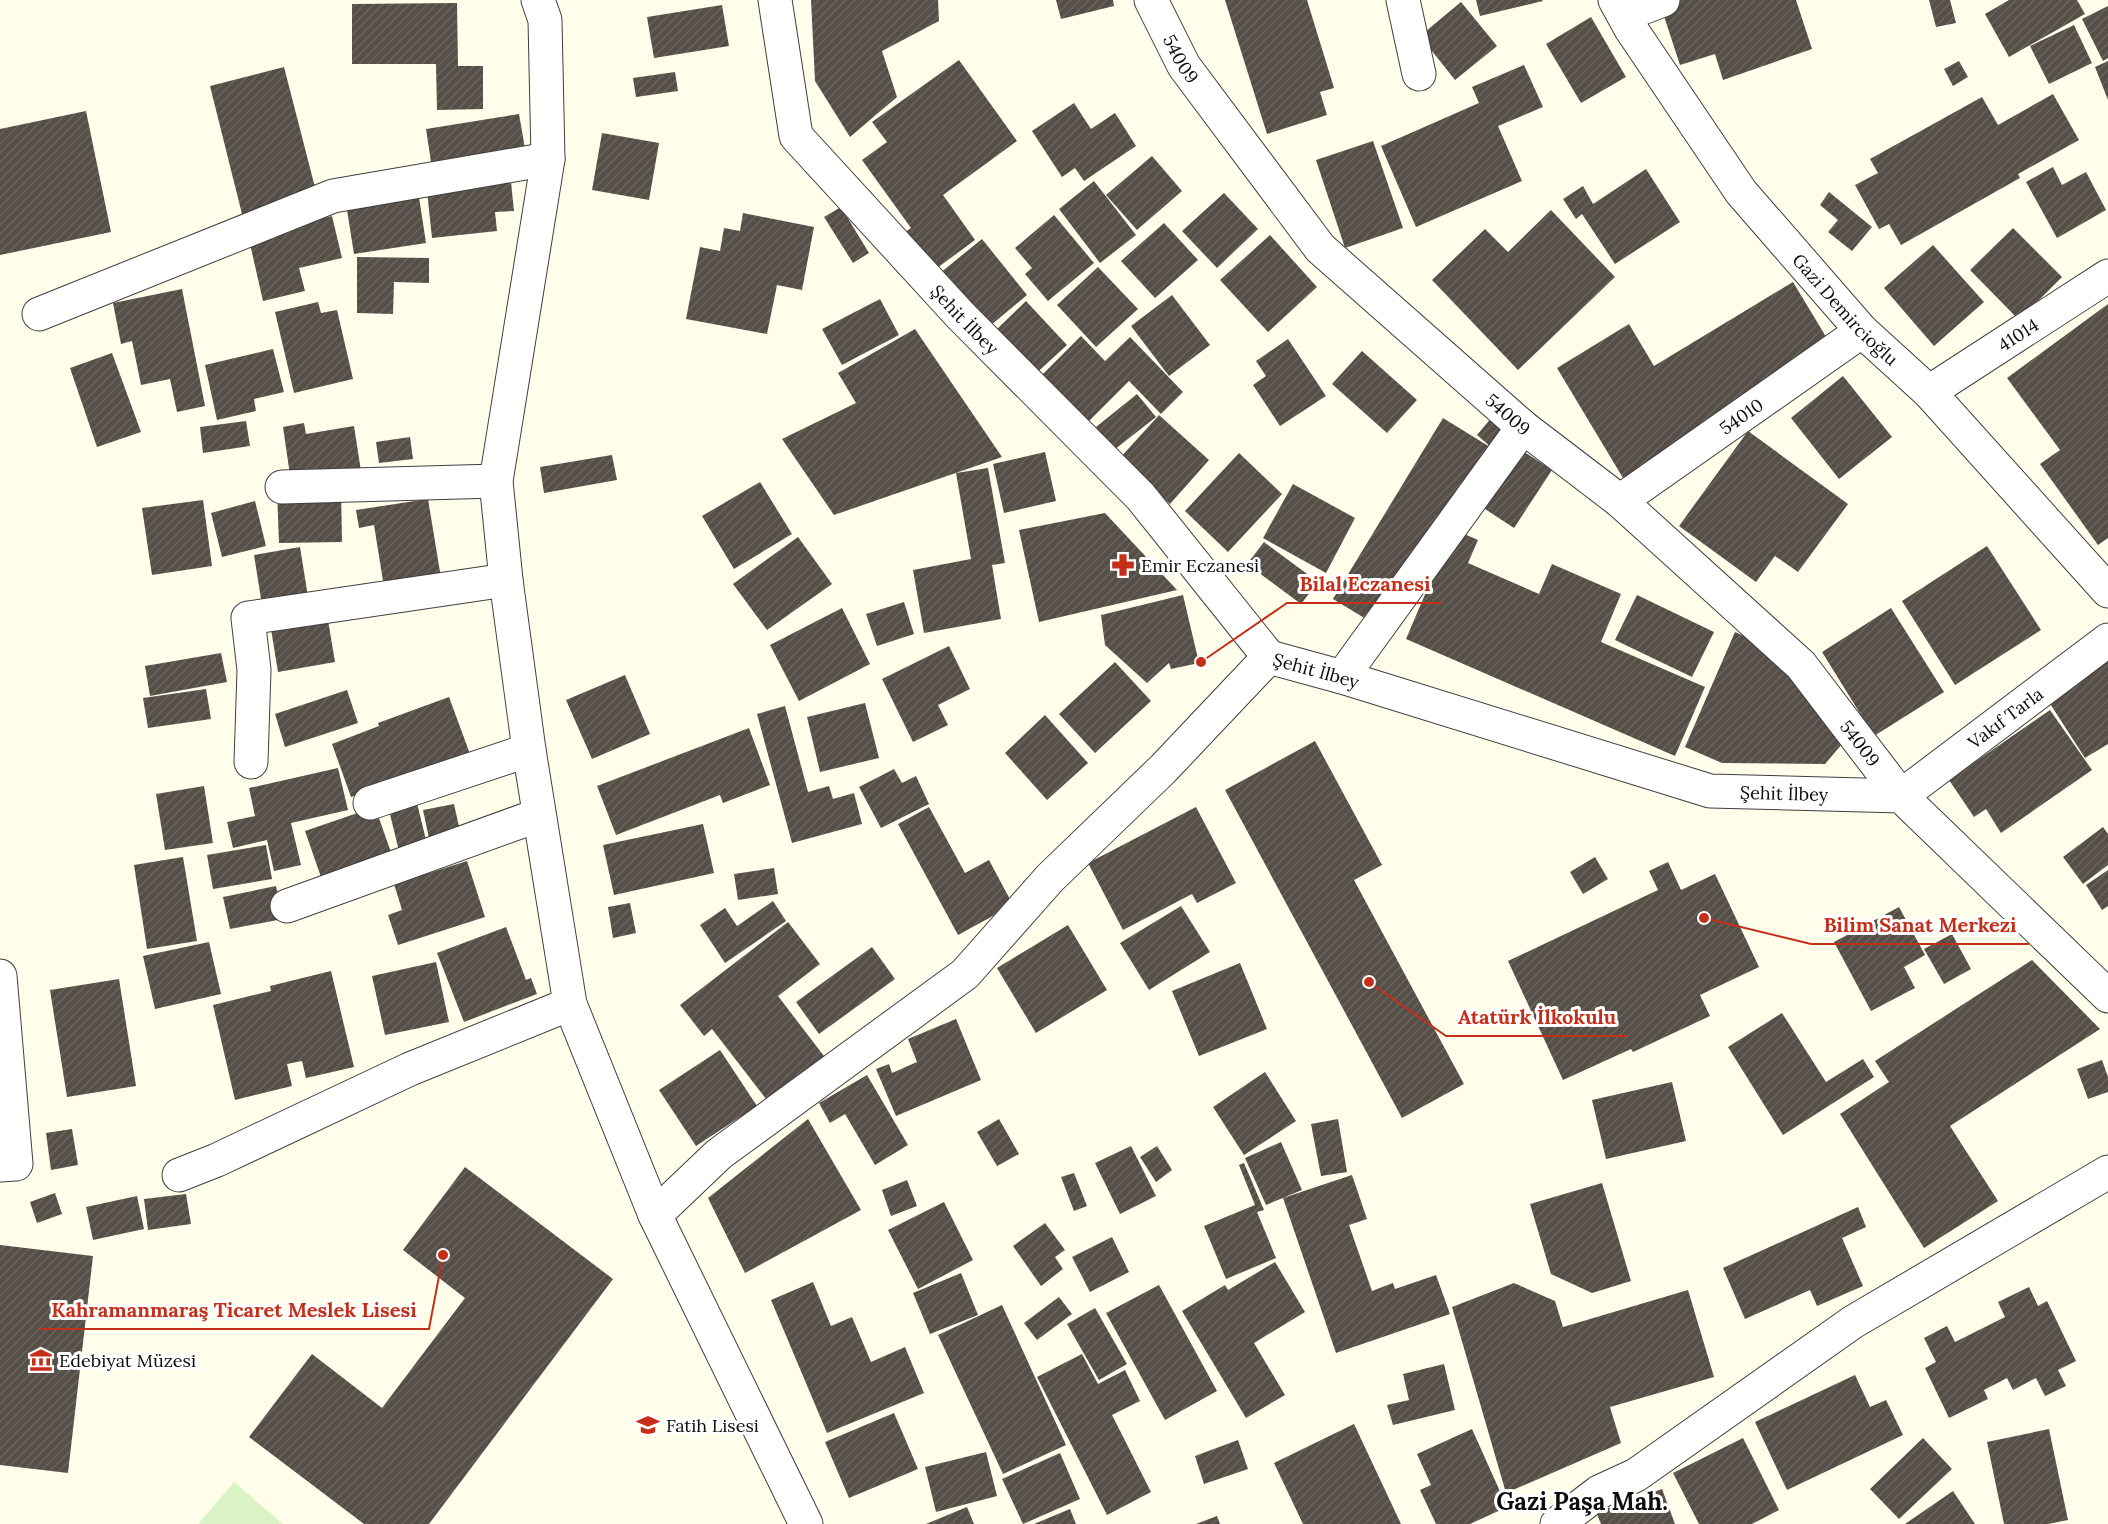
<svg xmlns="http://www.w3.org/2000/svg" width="2108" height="1524" viewBox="0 0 2108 1524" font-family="Lora,serif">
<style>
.pitch{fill:#daf3c4}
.building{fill:url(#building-hatch)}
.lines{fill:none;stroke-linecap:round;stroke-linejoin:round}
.minor-casing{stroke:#3f3f3f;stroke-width:35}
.minor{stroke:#fff;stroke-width:33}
.labels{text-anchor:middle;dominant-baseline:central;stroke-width:6;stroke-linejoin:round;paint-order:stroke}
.street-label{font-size:18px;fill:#0c0c0c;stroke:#fff}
.poi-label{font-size:18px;fill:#0c0c0c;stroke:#fff;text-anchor:start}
.district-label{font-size:24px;font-weight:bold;fill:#0c0c0c;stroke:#fff}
.leader{fill:none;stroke:#c52f1a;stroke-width:2}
.callout-dot{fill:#c52f1a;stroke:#fff;stroke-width:2}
.callout-label{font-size:20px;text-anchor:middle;font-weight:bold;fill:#c52f1a;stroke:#fff;stroke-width:6;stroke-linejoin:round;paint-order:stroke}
</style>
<defs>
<pattern id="building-hatch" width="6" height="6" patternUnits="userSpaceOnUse" patternTransform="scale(1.5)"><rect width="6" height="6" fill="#554f47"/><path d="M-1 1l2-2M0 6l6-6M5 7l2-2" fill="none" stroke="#68645d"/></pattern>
</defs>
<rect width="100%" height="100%" fill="#fffeea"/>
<!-- pitch -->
<path class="pitch" d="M234,1482L283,1524H198Z"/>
<!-- building -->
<path class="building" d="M811,0H938L939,21L882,51L897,97L850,137L815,81Z
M1056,0H1113L1114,6L1061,19Z
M1225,0H1307L1334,88L1320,92L1327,115L1267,134Z
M1476,0H1542L1543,1L1480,16Z
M1673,0H1796L1812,49L1723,80L1715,54L1680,65L1660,4Z
M1929,0H1950L1956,23L1936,27Z
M2009,0H2077L2085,14L2009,57L1985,14Z
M1461,2L1497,46L1455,80L1420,36Z
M457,3L458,66H483V109L437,110L436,64H352V4Z
M722,5L729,46L654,58L647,17Z
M2108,6V58L2103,61L2082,19Z
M1591,17L1626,77L1581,103L1546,44Z
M2074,25L2092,63L2049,84L2030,46Z
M959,60L1017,141L943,195L975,240L929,274L901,235L911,228L862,160L887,142L872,122Z
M1959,61L1968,77L1953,86L1944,69Z
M2108,61V100L2095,67Z
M1524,65L1543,107L1498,126L1522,181L1416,227L1381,146L1479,103L1472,87Z
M284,67L318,199L243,218L210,86Z
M675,72L678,91L636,97L633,78Z
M2053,94L2079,140L2018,174L2020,178L1901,245L1889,224L1879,229L1855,185L1878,173L1870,159L1982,97L1998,125Z
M1074,103L1091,129L1115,113L1136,146L1084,181L1075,168L1062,177L1032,131Z
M86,111L111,232L0,255V129Z
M519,114L527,160L433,175L426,129Z
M602,133L659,143L649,200L592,190Z
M1373,141L1403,228L1345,248L1316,160Z
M1152,156L1182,191L1137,230L1106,195Z
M2053,167L2062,185L2086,172L2106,210L2057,238L2026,182Z
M1646,169L1680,222L1615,264L1582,214L1576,219L1563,199L1583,186L1593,204Z
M1094,181L1136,235L1100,263L1059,209Z
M511,182L514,211L495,212L497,231L432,238L427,191Z
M1829,192L1872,227L1852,251L1828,232L1838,220L1820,205Z
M1224,193L1258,229L1217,268L1182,231Z
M419,197L426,243L354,254L347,210Z
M841,207L869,253L853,263L824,217Z
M1551,210L1615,277L1518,370L1432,280L1485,229L1508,252Z
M743,213L814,227L802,290L777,285L767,334L686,319L700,247L720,251L724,228L740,231Z
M1054,215L1094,263L1048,301L1025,274L1032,268L1015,248Z
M332,216L342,258L299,268L305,291L263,301L248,235Z
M1164,223L1198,260L1155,298L1121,261Z
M2013,228L2062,277L2019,320L1970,270Z
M1270,235L1317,287L1268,332L1220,280Z
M982,239L1027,295L985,330L940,273Z
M1933,245L1984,302L1934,346L1884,288Z
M357,257L429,258V283L394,282L393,314L357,313Z
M1098,267L1138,309L1096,347L1057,305Z
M1793,282L1834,350L1623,478L1557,368L1629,324L1654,366Z
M182,289L205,406L177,412L170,379L141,385L132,341L121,344L113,303Z
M1172,295L1210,345L1169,376L1131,326Z
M880,299L899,335L842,365L822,329Z
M1026,301L1067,345L1032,377L992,334Z
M318,302L321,313L337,310L353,379L294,393L275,312Z
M2108,304V538L2098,545L2040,464L2060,450L2007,378Z
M915,329L1002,457L834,515L782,439L856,403L838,373Z
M1081,336L1105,361L1130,337L1183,392L1161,414L1129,381L1087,423L1041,376Z
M1288,339L1326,396L1280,426L1253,385L1266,376L1256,361Z
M273,349L284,392L254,399L256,411L217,420L205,365Z
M1362,351L1417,400L1387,433L1332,384Z
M112,353L141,432L97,447L70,368Z
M1843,376L1892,437L1839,479L1791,418Z
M1137,394L1156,417L1114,450L1096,427Z
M1159,415L1209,460L1170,504L1120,458Z
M1493,416L1508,429L1492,448L1477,435Z
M1443,418L1490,447L1430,545L1421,540L1371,622L1333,599Z
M246,421L250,446L203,453L200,427Z
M304,423L306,434L354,426L361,471L291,482L283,427Z
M1748,431L1848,504L1798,572L1775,556L1756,582L1679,526Z
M410,437L413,459L379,463L376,442Z
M1523,451L1552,470L1514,528L1485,509Z
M1045,452L1056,501L1004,513L993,464Z
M1239,453L1282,494L1228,552L1185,511Z
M612,455L617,480L544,493L540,467Z
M988,468L1005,563L992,565L1001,619L924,633L913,570L971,559L956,473Z
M760,482L792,534L734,569L702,516Z
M1293,484L1355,518L1326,573L1263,538Z
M341,489L342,542L279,543L277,491Z
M428,499L441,578L384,587L374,525L359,528L356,510Z
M203,500L212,566L152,575L142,508Z
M255,501L266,546L222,557L211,513Z
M1105,513L1177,590L1039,622L1019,530Z
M1453,529L1478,540L1468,563L1539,594L1552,564L1621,594L1601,642L1705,687L1675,756L1406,639Z
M798,537L832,584L767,630L733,584Z
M1264,542L1318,582L1301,604L1247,564Z
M1987,546L2041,630L1955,685L1902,601Z
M300,547L308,597L262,605L254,555Z
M1183,595L1199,663L1171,669L1169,663L1147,683L1105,645L1101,615Z
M1637,595L1714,632L1692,677L1615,640Z
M904,602L914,634L877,646L866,614Z
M842,608L870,664L799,701L770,645Z
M1891,608L1944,692L1874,736L1822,652Z
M327,614L335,662L278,672L270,623Z
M1735,632L1771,648L1842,744L1825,764L1722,763L1685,747Z
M949,646L970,689L938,705L948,725L913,742L882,679Z
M221,653L227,682L150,696L145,666Z
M2108,660V744L2085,758L2047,699Z
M1115,662L1151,701L1095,753L1059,714Z
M625,675L650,734L592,759L566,700Z
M206,689L211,719L148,728L143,698Z
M347,690L358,723L285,747L275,714Z
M449,697L470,754L351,797L332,744L379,726L378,723Z
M865,703L879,758L820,772L807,717Z
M785,706L808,792L829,786L833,799L854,793L862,824L792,843L757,714Z
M2050,710L2092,770L2001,833L1986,809L1974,817L1949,780Z
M1045,715L1088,763L1047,800L1005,753Z
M749,728L770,785L723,803L720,795L616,835L597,786Z
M1315,741L1382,865L1354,880L1464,1084L1402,1118L1225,790Z
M338,768L348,810L291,823L301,865L274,871L267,840L233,848L227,822L255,816L249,788Z
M894,769L902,783L916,776L929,804L881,828L859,787Z
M204,786L213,843L165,850L156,794Z
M415,795L428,848L400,855L387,802Z
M454,804L461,836L430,843L423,810Z
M375,807L392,855L322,880L305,831Z
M929,807L965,873L989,860L1013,905L958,935L898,824Z
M1196,807L1236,883L1197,903L1192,894L1123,930L1088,863Z
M703,824L714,873L614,895L603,845Z
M2103,827L2108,834V865L2083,884L2063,857Z
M266,845L272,879L213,889L207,855Z
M183,857L197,941L147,949L134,865Z
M1595,857L1608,879L1583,894L1570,872Z
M467,861L485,917L398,945L388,915L402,910L394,884Z
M1668,862L1681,890L1715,874L1759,967L1700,995L1710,1016L1633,1052L1631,1049L1563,1080L1508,961L1658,890L1649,871Z
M774,868L778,894L738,900L734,874Z
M2108,870V906L2102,910L2086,885Z
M276,886L283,919L230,929L223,897Z
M773,901L786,921L725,963L700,925L725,908L737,926Z
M630,903L636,933L613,938L608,907Z
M1181,906L1210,952L1149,990L1120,943Z
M1899,907L1925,955L1904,967L1915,988L1871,1011L1834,942Z
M788,922L820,964L778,996L827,1060L770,1104L712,1029L704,1036L680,1005Z
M1068,925L1107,990L1036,1033L997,968Z
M506,927L526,980L531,978L537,994L464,1022L437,953Z
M1952,934L1971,969L1944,984L1924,949Z
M209,942L221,994L155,1009L143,956Z
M872,947L895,979L819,1034L796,1002Z
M2032,960L2100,1029L1950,1126L1998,1201L1924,1248L1840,1114L1889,1082L1875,1061Z
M436,962L449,1022L385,1035L372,976Z
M1240,963L1267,1029L1199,1056L1172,991Z
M331,971L354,1067L306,1078L302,1061L287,1064L292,1086L235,1100L213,1005L271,991L270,986Z
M119,979L136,1086L67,1097L50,990Z
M1782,1013L1826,1082L1863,1059L1874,1077L1783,1135L1728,1047Z
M956,1019L981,1080L896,1116L876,1069L889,1064L892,1073L917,1062L908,1039Z
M720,1050L757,1106L696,1146L659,1090Z
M2102,1060L2108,1077V1092L2088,1099L2077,1069Z
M1265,1072L1296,1121L1244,1155L1213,1107Z
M867,1075L908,1145L875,1165L845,1114L830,1123L819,1103Z
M1672,1082L1686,1141L1606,1159L1592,1100Z
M808,1119L861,1210L745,1273L708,1198Z
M999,1119L1019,1154L997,1166L977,1132Z
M1338,1119L1347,1172L1321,1176L1311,1124Z
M72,1129L78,1165L51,1170L46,1133Z
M1281,1142L1302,1190L1266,1205L1245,1158Z
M1131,1146L1156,1196L1120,1214L1095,1163Z
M1157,1146L1172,1170L1156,1182L1140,1157Z
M1244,1163L1264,1210L1257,1212L1276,1258L1226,1279L1204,1226L1255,1205L1239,1165Z
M465,1167L613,1279L429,1524H364L249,1437L312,1354L382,1408L465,1298L403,1250Z
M1074,1173L1087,1206L1074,1211L1061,1177Z
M1352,1175L1367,1219L1349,1225L1372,1291L1393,1283L1395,1289L1436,1275L1450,1314L1336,1353L1283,1198Z
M907,1180L917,1206L891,1216L882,1190Z
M1602,1183L1631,1281L1592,1293L1551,1274L1530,1204Z
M55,1193L62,1214L37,1223L30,1202Z
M186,1194L191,1224L148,1230L144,1199Z
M137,1196L144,1229L93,1240L86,1207Z
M944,1202L973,1260L918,1289L888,1230Z
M1858,1207L1866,1227L1842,1238L1863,1286L1817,1306L1810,1290L1745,1319L1723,1268Z
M1045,1223L1065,1250L1055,1257L1063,1269L1041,1286L1013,1246Z
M1112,1237L1129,1272L1090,1292L1072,1257Z
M0,1245L93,1256L68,1473L0,1465Z
M1275,1262L1305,1312L1254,1343L1285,1395L1246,1418L1182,1311L1225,1285L1228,1290Z
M961,1273L978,1315L930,1334L913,1293Z
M813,1282L831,1326L852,1317L871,1362L905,1347L924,1393L827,1433L771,1300Z
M1514,1283L1555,1301L1563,1327L1688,1290L1714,1377L1610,1407L1621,1443L1506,1493L1452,1307Z
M1159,1285L1217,1391L1165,1420L1106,1313Z
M2029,1287L2038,1306L2047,1301L2076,1361L2058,1370L2066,1386L2045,1396L2036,1378L2013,1390L2007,1378L1984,1390L1988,1399L1949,1418L1925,1368L1936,1362L1924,1338L1947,1326L1955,1342L2005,1317L1998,1302Z
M1059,1297L1072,1314L1037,1340L1024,1323Z
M1002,1305L1066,1445L1003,1474L938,1335Z
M1095,1308L1127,1364L1099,1380L1067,1324Z
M1082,1354L1098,1384L1125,1370L1140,1401L1112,1415L1151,1492L1107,1515L1037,1377Z
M1444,1364L1455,1410L1393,1425L1387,1405L1409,1400L1403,1374Z
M1855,1375L1870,1407L1886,1400L1903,1435L1787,1490L1755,1422Z
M894,1413L918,1469L849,1498L825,1442Z
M1354,1424L1401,1524H1303L1274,1463Z
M1472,1429L1507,1507L1470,1524H1436L1420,1490L1431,1485L1417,1454Z
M2049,1429L2068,1520L2048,1524H2004L1987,1442Z
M1743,1438L1779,1510L1752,1524H1699L1673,1473Z
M1923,1438L1952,1469L1899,1519L1870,1489Z
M1238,1440L1248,1469L1204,1484L1195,1456Z
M986,1452L997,1496L936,1512L925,1467Z
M1060,1453L1080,1499L1023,1524L1002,1479Z
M1662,1489L1675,1524H1601L1596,1512Z
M1953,1491L1975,1524H1905Z
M967,1507L974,1524H926Z
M1070,1509L1076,1524H1034Z
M1217,1516L1220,1524H1196Z"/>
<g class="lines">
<!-- minor casing -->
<g class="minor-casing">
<g id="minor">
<path d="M538,0L545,20L548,159L496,481L506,580L529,750L570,1004L655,1215L806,1524"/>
<path id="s1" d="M775,0L796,136L961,316L1141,497L1269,657L1342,677L1710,791L1901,796L2108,996"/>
<path id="s2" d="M1151,0L1184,66L1320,248L1523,427L1620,501L1801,665L1901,796L2108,640"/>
<path d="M1403,0L1419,74"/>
<path id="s3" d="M1615,0L1631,29L1741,192L1862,331L1929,392L2108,591"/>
<path d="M1624,15L1663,0"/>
<path d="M39,314L333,196L548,159"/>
<path id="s4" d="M1929,392L2108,276"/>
<path d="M282,487L496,481"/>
<path id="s5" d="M1620,501L1862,331"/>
<path d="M1342,677L1523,427"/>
<path d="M251,762L254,670L248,618L506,580"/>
<path d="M370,803L529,750"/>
<path d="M287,906L539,815"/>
<path d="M0,976L16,1164L0,1165"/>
<path d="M179,1175L217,1160L410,1069L570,1004"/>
<path d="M655,1215L719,1154L965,974L1050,878L1163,769L1269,657"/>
<path d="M1557,1524L1599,1492L1636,1475L1853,1322L2108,1172"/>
</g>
</g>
<!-- minor -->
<use href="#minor" class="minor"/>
</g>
<!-- icons -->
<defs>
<g id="pharmacy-bare" transform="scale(1.8)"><path d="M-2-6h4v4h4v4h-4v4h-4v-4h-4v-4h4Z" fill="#c52f1a" stroke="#fff" stroke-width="2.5" paint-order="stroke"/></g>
<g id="museum-bare" transform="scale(1.8)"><path d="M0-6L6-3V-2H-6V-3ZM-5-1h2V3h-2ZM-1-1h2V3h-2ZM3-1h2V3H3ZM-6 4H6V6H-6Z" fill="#c52f1a" stroke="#fff" stroke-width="2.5" paint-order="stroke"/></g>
<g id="school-bare" transform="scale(1.8)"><path d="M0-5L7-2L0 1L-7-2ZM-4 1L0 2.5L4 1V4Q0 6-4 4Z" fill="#c52f1a" stroke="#fff" stroke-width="2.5" paint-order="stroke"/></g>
</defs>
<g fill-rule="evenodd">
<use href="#pharmacy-bare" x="1123" y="565"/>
<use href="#museum-bare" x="41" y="1360"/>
<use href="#school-bare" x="648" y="1425"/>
</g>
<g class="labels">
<!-- street labels -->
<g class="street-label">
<text stroke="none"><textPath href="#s2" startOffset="66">54009</textPath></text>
<text stroke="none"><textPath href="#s3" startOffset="387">Gazi Demircioğlu</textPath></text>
<text stroke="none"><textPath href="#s1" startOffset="387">Şehit İlbey</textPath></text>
<text stroke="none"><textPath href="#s4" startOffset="106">41014</textPath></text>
<text stroke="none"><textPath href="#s2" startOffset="552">54009</textPath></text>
<text stroke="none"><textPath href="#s5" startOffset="148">54010</textPath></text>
<text stroke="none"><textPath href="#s1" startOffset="891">Şehit İlbey</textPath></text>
<text stroke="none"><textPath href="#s2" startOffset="1233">Vakıf Tarla</textPath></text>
<text stroke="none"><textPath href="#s2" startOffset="1036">54009</textPath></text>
<text stroke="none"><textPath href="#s1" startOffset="1377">Şehit İlbey</textPath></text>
</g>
<!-- poi labels -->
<g class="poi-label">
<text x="1141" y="565">Emir Eczanesi</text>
<text x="59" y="1360">Edebiyat Müzesi</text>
<text x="666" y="1425">Fatih Lisesi</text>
</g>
<!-- district labels -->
<g class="district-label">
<text x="1582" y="1501">Gazi Paşa Mah.</text>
</g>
</g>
<!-- callouts -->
<path class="leader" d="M1201 662L1287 603H1442M1704 918L1811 944H2029M1369 982L1446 1036H1628M443 1255L429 1329H39"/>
<g class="callout-dot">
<circle cx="1201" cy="662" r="6"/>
<circle cx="1704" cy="918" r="6"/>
<circle cx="1369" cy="982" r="6"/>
<circle cx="443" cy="1255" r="6"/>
</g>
<g class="callout-label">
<text x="1365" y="591">Bilal Eczanesi</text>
<text x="1920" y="932">Bilim Sanat Merkezi</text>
<text x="1537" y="1024">Atatürk İlkokulu</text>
<text x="234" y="1317">Kahramanmaraş Ticaret Meslek Lisesi</text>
</g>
</svg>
